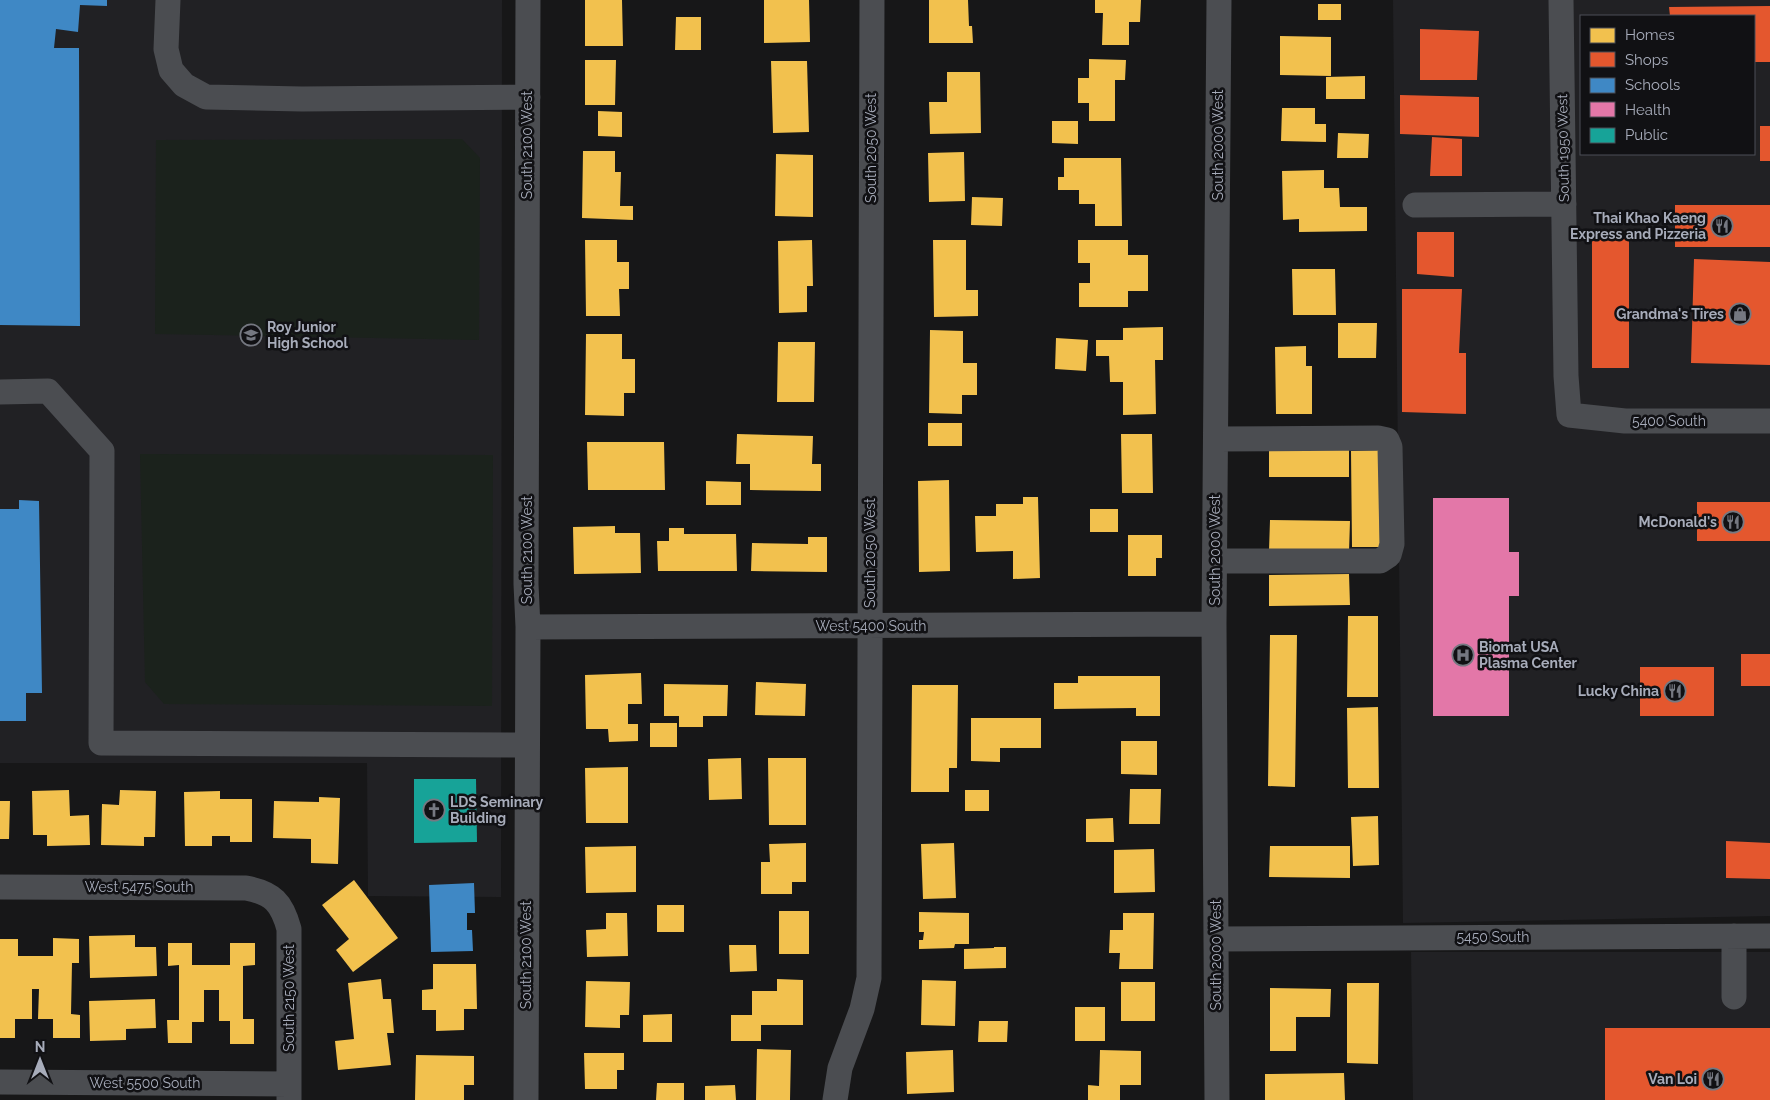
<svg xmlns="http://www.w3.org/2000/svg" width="1770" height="1100" viewBox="0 0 1770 1100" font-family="Raleway,sans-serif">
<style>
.built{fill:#212124;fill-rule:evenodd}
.green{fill:#1b221c}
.homes{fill:#f2c14e}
.shops{fill:#e4572e}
.schools{fill:#3f88c5}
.health{fill:#e377a8}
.public{fill:#17a398}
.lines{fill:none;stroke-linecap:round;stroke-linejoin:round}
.minor{stroke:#4b4d51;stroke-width:25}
.labels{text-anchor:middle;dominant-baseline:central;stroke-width:5;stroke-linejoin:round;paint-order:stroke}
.street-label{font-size:14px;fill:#a7acba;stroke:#111114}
.poi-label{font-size:14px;font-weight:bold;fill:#a7acba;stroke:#111114;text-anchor:end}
</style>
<rect width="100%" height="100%" fill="#171718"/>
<!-- built -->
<path class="built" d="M0,0H502L501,897L368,896L367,763H0Z
M1393,0H1770V916L1403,923ZM1581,16H1754V154H1581Z
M1411,952H1770V1100H1413Z"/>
<!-- green -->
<path class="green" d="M462,139L480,158L479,340L155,334L156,140Z
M140,454L493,455L492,706L164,704L145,682Z"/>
<!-- homes -->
<path class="homes" d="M585,0H622L623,46H585Z
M764,0H809L810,42L764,43Z
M929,0H968L969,26H972L973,43H929Z
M1095,0H1141L1140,22H1129V45H1102L1103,13H1095Z
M1318,4H1341V20H1318Z
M676,17H701V50H675Z
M1280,36L1331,37V76L1280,75Z
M1089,59L1126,60L1125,80H1115V121H1089V103H1078V78H1089Z
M585,60H616L615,105H585Z
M771,61H807L809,132L773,133Z
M947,72H980L981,133L930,134L929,102H947Z
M1365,76V99H1326V77Z
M1282,108H1315V124H1326V142L1281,141Z
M598,111L622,112V137L598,136Z
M1052,121H1078V144L1052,143Z
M1338,133L1369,134L1368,158H1337Z
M583,151H615V172H621L620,206H633V220L582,218Z
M964,152L965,201L929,202L928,153Z
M776,154L813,155V217L775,216Z
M1064,158H1121L1122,226H1095V204H1079V190H1058V177H1064Z
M1324,170V188H1339L1340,207H1367V231L1299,232V219L1283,220L1282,171Z
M972,197L1003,198L1002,226L971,225Z
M585,240H617V262H629V289H619L620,316H586Z
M812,240L813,286H807V312L779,313L778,241Z
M933,240H966V290H978V316L934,317Z
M1078,240H1128V255H1148V291H1128V307H1079V283H1090V263H1078Z
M1292,269H1335L1336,315H1293Z
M1338,323H1377L1376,358H1338Z
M1163,327V360H1155L1156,414L1123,415V382H1110L1109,356H1096V340H1123V328Z
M930,330L963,331V363H977V395H962V414L929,413Z
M586,334H622V359H635V393H624V416L585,415Z
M1056,338L1088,340L1086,371L1055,369Z
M778,342H815L814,402H777Z
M1306,346V366H1312V414H1276L1275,347Z
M928,423H962V446H928Z
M737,434L813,436L812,464H821V491L750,490V464H736Z
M1121,434H1152L1153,493H1122Z
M587,442H664L665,490H588Z
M1349,446V477H1269V447Z
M1379,450L1380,547H1352L1351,451Z
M949,480L950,571L919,572L918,481Z
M706,481L741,482V505H706Z
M1023,497H1038L1040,578L1013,579V551L976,552L975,516H996V504H1023Z
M1090,509H1118V532H1090Z
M1270,520L1350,521L1349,552L1269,551Z
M615,526V533H640L641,573L574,574L573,527Z
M669,528H684V534H736L737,571H658L657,541H669Z
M1128,535H1162V558H1156V576H1128Z
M808,537H827V572L751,571L752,543L808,544Z
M1349,574L1350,605L1269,606V575Z
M1348,616H1378V697H1347Z
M1270,635H1297L1295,787L1268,786Z
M641,673L642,704H628V724H638V741L609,742L608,729H586L585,675Z
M1078,676H1160V716H1136V708L1054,709V683H1078Z
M756,682L806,684L805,716L755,715Z
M664,684L728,685L727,716H703V727H679V716H664Z
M912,685H958L957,768H949V792H911Z
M1378,707L1379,788H1348L1347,708Z
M971,718H1041V748H1000V762L971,761Z
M650,723H677V747H650Z
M1121,741H1157V775L1121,774Z
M741,758L742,799L709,800L708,759Z
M768,758H806V825H769Z
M628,767V823H586L585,768Z
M1130,789H1161L1160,824H1129Z
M69,790L70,816L89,815L90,845L47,846V835H33L32,791Z
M120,790L156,791L155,837H144V846L101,845L102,804L119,805Z
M965,790H989V811H965Z
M220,791V799H252V842H230V836H212V846H185L184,792Z
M319,797L340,798L338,864L311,863V839L273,838L274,801L319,802Z
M0,801H10L9,839H0Z
M1378,816L1379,865L1353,866L1351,817Z
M1113,818L1114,842H1086V819Z
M806,843V882H792V894H761V862H770L769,844Z
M954,843L956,898L923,899L921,844Z
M636,846V892L586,893L585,847Z
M1270,846H1350V878L1269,877Z
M1154,849L1155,892L1114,893V850Z
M354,880L398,938L353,972L336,950L349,939L322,905Z
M657,905H684V932H657Z
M779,911H809V954H779Z
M919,912L969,913V944H955L954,948L919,949V940H923L924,932H919Z
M606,913H627L628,956L587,957L586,930L606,929Z
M1123,913H1154L1153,969H1119L1120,953H1109L1110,930H1123Z
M135,935V947H156L157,976L90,978L89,936Z
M53,938L79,939V963H72L71,1014L80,1015V1038H53V1019H38L39,989H32V1019H15V1038H0V939H18V956H53Z
M168,943H192V965H230V943H255V965L243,966V1019H254V1044H230V1021H219V990H204V1022H192V1043H168L167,1020H179V965L168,966Z
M729,945H756L757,971L730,972Z
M994,947H1006V968L964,969V949L994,948Z
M433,964H476L477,1009H464V1030L436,1031V1010H422V990L433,989Z
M381,979L383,999H391L394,1033H387L391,1065L338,1070L335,1041L354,1039L348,983Z
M777,979L803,980V1025H761V1041H731V1015H752V991H777Z
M922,980L956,981L955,1026L921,1025Z
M586,981L630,982L629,1015H620V1028L585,1027Z
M1121,982H1155V1021H1121Z
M1347,983H1379L1378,1064L1347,1063Z
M1270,988L1331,989L1330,1017H1296V1051H1270Z
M155,999L156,1028L126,1029V1040L90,1041L89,1001Z
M1075,1007H1105V1041H1075Z
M672,1014V1042H643V1015Z
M979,1021H1008L1007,1042H978Z
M757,1049L791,1050L790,1100H756Z
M953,1050L954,1092L907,1094L906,1052Z
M1100,1050L1141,1051V1085H1120V1100H1088V1085L1099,1086Z
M584,1053H624V1070H617V1089H585Z
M416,1055L474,1056V1085H464V1100H415Z
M1344,1073L1345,1100H1265V1074Z
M657,1083H684V1100H656Z
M735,1085L736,1100H705V1086Z"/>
<!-- shops -->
<path class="shops" d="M1770,6V62H1754V16H1670L1669,7Z
M1420,29L1479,31L1477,80H1420Z
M1400,95L1479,97V137L1400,134Z
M1760,126H1770V161H1760Z
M1432,137L1462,139V176H1430Z
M1675,205H1770V247H1675Z
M1417,232H1454V277L1417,274Z
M1592,237H1629V368H1592Z
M1694,259L1770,262V365L1691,363Z
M1402,289H1462L1459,353H1466V414L1402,412Z
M1697,502H1770V541H1697Z
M1741,654H1770V686H1741Z
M1640,667H1714V716H1640Z
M1726,841L1770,843V879L1726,878Z
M1605,1028H1770V1100H1605Z"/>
<!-- schools -->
<path class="schools" d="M0,0H107V6L80,5L78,32L56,29L54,48H79L80,326L0,325Z
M19,500L39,501L42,693H26V721H0V509H19Z
M474,883L475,913H467V930H472L473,951L431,952L429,885Z"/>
<!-- health -->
<path class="health" d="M1433,498H1509V552H1519V596H1509V716H1433Z"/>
<!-- public -->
<path class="public" d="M414,779H476L477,842L414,843Z"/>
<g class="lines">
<!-- minor -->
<path class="minor" d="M168,0L166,49L171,70L184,85L206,97L302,99L528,97
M1561,0L1566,376L1569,415L1625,421H1770
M1415,205L1564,204
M0,392L48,391L102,451L101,743L526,745
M1215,561H1380L1389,555L1392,544L1390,447L1387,440L1378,438L1216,439
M528,627L1214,624
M0,887L246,888C273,893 282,903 289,929V1100
M1216,939L1770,936
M1734,997V936
M0,1082L289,1084
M526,1100L528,627L526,584L528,0
M835,1100L840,1068L862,1009L869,978L872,0
M1217,1100L1214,624L1219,0"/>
</g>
<!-- icons -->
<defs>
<g id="restaurant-ring" transform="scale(1.125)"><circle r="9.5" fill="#111114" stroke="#757881" stroke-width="1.5"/><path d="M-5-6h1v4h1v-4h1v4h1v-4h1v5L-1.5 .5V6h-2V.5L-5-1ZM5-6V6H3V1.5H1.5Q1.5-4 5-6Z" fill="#757881"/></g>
<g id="shop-ring" transform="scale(1.125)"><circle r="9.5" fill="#111114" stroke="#757881" stroke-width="1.5"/><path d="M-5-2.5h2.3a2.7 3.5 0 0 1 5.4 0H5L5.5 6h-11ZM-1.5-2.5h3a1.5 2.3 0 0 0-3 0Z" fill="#757881"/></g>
<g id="school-ring" transform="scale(1.125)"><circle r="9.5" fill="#111114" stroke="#757881" stroke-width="1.5"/><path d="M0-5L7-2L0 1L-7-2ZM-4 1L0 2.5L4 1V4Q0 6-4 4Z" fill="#757881"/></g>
<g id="hospital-ring" transform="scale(1.125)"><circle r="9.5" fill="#111114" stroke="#757881" stroke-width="1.5"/><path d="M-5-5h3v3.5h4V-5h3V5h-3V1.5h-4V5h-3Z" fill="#757881"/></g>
<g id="church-ring" transform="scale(1.125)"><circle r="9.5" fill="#111114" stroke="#757881" stroke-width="1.5"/><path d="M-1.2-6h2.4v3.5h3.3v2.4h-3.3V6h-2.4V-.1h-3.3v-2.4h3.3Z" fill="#757881"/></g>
</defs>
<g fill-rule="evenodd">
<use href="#restaurant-ring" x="1722" y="226"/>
<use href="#shop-ring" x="1740" y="314"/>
<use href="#school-ring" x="251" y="335"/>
<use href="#restaurant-ring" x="1733" y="522"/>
<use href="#hospital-ring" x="1463" y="655"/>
<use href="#restaurant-ring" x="1675" y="691"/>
<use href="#church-ring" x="434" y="810"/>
<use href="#restaurant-ring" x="1713" y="1079"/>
</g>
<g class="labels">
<!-- street labels -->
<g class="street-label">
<text transform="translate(527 145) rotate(-90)">South 2100 West</text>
<text transform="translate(1218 145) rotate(-90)">South 2000 West</text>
<text transform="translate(871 148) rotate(-90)">South 2050 West</text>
<text transform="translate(1563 148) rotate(-91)">South 1950 West</text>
<text x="1669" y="421">5400 South</text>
<text transform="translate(527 550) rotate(-90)">South 2100 West</text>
<text transform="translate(1215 550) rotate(-90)">South 2000 West</text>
<text transform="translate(870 553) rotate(-90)">South 2050 West</text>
<text x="871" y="626">West 5400 South</text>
<text x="139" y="887">West 5475 South</text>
<text x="1493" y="937">5450 South</text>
<text transform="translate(526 955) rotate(-90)">South 2100 West</text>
<text transform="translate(1216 955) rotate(-90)">South 2000 West</text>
<text transform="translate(289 998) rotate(-90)">South 2150 West</text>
<text x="145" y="1083">West 5500 South</text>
</g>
<!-- poi labels -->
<g class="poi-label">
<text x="1706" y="218">Thai Khao Kaeng<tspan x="1706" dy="16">Express and Pizzeria</tspan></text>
<text x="1724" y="314">Grandma's Tires</text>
<text x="267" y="327" text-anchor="start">Roy Junior<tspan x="267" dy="16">High School</tspan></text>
<text x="1717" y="522">McDonald's</text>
<text x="1479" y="647" text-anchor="start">Biomat USA<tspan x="1479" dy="16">Plasma Center</tspan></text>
<text x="1659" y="691">Lucky China</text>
<text x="450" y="802" text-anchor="start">LDS Seminary<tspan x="450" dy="16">Building</tspan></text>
<text x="1697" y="1079">Van Loi</text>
</g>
</g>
<!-- legend -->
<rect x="1580" y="15" width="175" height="140" fill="#111114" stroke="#4d4f56"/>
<rect x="1590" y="28" width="25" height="15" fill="#f2c14e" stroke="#4d4f56"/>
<text x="1625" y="40" font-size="15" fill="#a7acba">Homes</text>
<rect x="1590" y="52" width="25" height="15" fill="#e4572e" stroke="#4d4f56"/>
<text x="1625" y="65" font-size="15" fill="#a7acba">Shops</text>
<rect x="1590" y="78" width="25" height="15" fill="#3f88c5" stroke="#4d4f56"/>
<text x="1625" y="90" font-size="15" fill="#a7acba">Schools</text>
<rect x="1590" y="102" width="25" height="15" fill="#e377a8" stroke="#4d4f56"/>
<text x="1625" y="115" font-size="15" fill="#a7acba">Health</text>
<rect x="1590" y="128" width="25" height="15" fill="#17a398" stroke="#4d4f56"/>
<text x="1625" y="140" font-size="15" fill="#a7acba">Public</text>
<!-- north arrow -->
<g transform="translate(40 1060)" stroke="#111114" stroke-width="4" paint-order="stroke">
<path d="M0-4L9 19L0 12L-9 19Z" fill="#a7acba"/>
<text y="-8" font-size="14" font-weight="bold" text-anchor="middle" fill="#a7acba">N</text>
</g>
</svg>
